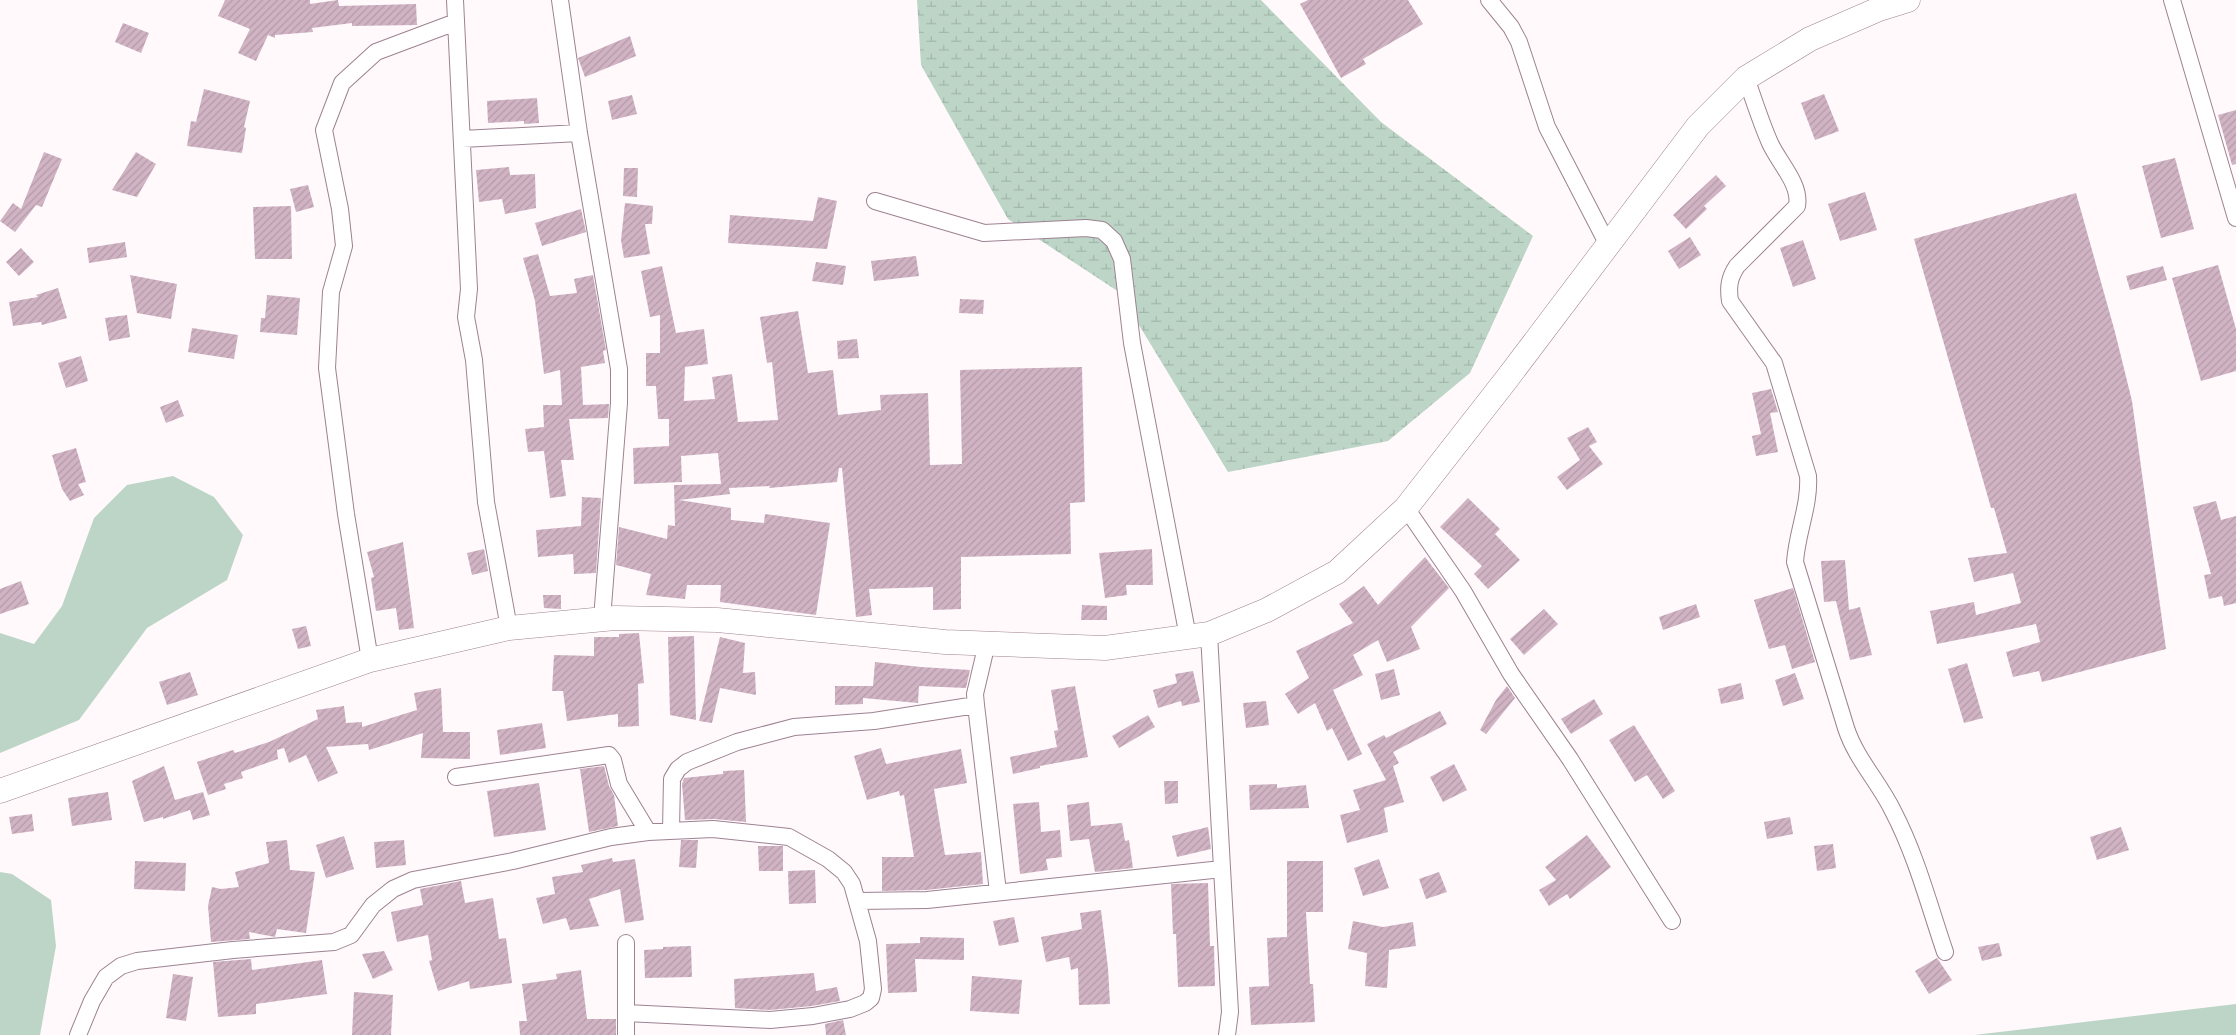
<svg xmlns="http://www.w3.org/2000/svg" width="2236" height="1035" viewBox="0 0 2236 1035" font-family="'Work Sans',sans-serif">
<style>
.green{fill:#bcd5c7}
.wetland{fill:url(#wetland-marsh)}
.building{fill:url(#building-hatch)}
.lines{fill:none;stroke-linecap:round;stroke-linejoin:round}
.street-casing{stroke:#9d8291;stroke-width:18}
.secondary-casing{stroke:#9d8291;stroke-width:25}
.street{stroke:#fff;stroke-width:16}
.secondary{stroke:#fff;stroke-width:24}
</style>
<defs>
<pattern id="wetland-marsh" width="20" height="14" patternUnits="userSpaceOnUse" patternTransform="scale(1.25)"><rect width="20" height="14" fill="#bcd5c7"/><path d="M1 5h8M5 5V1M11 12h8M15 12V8" fill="none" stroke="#a2b7ab"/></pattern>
<pattern id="building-hatch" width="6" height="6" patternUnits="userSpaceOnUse" patternTransform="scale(1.25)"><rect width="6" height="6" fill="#d1b4c4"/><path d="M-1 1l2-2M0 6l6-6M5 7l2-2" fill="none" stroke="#b49aa8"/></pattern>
</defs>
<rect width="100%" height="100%" fill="#fff9fc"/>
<!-- green -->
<path class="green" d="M173,476L214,497L243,535L227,580L147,628L79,720L0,753V633L34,644L62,606L94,518L127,485Z
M0,872L12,874L51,900L56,946L40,1035H0Z
M2236,1004V1035H1974Z"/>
<!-- wetland -->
<path class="wetland" d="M917,0H1261L1381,122L1533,236L1470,373L1388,441L1228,472L1119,292L1008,219L921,65Z"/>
<!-- building -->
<path class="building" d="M225,0H310V4L338,0L339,6L416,4L417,25L352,26V23L312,28L313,32L275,35V38L268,35L256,61L238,53L250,29L218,16Z
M1308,0H1408L1423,24L1363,59L1366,64L1341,78L1300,4Z
M123,23L149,33L141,53L115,42Z
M630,36L636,56L585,77L578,58Z
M204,89L250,101L244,127L246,128L242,153L187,146L191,121L196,122Z
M1824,94L1839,131L1815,140L1801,103Z
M632,95L637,114L612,120L608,101Z
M537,98L539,123L524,124V121L488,123L487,101Z
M2236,110V164L2232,165L2218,115Z
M44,152L62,159L42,207L36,205L15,232L0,221L13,203L21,209Z
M136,152L156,164L137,197L112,190Z
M2175,158L2194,229L2161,238L2142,166Z
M509,167L510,175L535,174L536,208L505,214L502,199L479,202L476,170Z
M624,168H638L637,197L623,196Z
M1716,175L1726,186L1704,206L1707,209L1686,229L1673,215Z
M308,185L314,207L296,212L290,189Z
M1865,192L1877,230L1840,241L1828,204Z
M2076,193L2115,332L2132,401L2166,649L2042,682L2039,671L2013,677L2006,652L2040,642L2036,624L1937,644L1930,611L1974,602L1976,615L2021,603L2013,573L1974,582L1968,558L2007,553L1994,508H1991L1914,239Z
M818,197L837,201L827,249L728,243L730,215L813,221Z
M625,203L653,206L652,224H645L650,254L624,258L621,240Z
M291,206L292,259H255L253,207Z
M581,209L586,232L542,246L535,223Z
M1690,237L1701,255L1679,269L1668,251Z
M1803,240L1816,279L1793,287L1780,248Z
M125,242L127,257L89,263L87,248Z
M21,248L34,262L19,276L6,262Z
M538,254L550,296L577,293L574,279L593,275L606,350L603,351L605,363L581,367L583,405L609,404L608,418L569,419L574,460H561L566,496L550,498L544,451L528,452L525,429L544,427L543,405H562L560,370L544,374L535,301L523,258Z
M916,256L919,276L874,281L871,261Z
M816,262L846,266L843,285L812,281Z
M2218,265L2236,329V371L2201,381L2172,278Z
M662,266L676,333L704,329L708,364L685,367L684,401L715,399L712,377L732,374L738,422L778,420L772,362L767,363L760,317L798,311L808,373L833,370L838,415L881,410L880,395L928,393L930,465L962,464L960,370L1082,367L1085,502L1070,503L1071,554L961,557V609L933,610V587L869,589L872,615L856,617L842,468H839L837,482L769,488L770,486L729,488L730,494L679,500L731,508V520L764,523L765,514L830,523L816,615L720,602L721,585H687L685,599L646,595L651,574L616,565L619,527L667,539L668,525L675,526L674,485L721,484L718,453L681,456L682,482L634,484L633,448L669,446V419H658L656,386H646V353H660V315L650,317L641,271Z
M2163,266L2167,280L2130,290L2126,276Z
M130,275L177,284L171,319L137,313Z
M58,288L67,318L42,325L41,322L13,326L9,302L38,297L36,295Z
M267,295L300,298L297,335L260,332L261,318H265Z
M960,299L984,300L983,314L959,313Z
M127,315L130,337L109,341L105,318Z
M192,328L238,335L234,359L188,352Z
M857,339L859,358L838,359L837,341Z
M81,356L88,381L66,388L58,363Z
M1771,389L1778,412L1770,413L1778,452L1756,456L1752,436L1761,434L1752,393Z
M178,400L184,416L166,423L160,407Z
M1588,427L1597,442L1589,446L1603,464L1567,490L1557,477L1580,460L1567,438Z
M76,448L86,482L78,484L84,495L70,501L62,489L52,455Z
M582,497L601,498L596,573L574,574L573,554L538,557L536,530L581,526Z
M1468,498L1500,529L1495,534L1520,560L1488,589L1474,574L1482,566L1440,527Z
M2216,501L2221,520L2236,516V603L2224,606L2222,596L2209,599L2204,575L2211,574L2193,507Z
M403,542L414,628L399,630L396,608L376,611L371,578L374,577L367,552Z
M484,549L488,571L472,575L467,553Z
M1152,549L1153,585H1126L1127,595L1105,598L1099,553Z
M1425,557L1449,588L1411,627L1420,649L1387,662L1378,640L1353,655L1363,675L1333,690L1362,754L1348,761L1332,728L1327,731L1315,703L1298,714L1285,694L1309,678L1296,651L1353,623L1339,604L1364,586L1378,605Z
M1845,560L1849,610L1860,607L1872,655L1850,660L1836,601L1824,602L1821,561Z
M21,581L29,604L0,614V589Z
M1793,588L1815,662L1792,669L1785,645L1769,649L1754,600Z
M543,595H561V609L544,608Z
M1696,604L1700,617L1663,630L1659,617Z
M1082,605L1107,606V620H1081Z
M1544,609L1558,624L1524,655L1510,639Z
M306,626L311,646L298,649L292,629Z
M639,633L644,683L638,684L639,726L618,727V714L567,721L563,691H552L554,655L594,656V637H619V634Z
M694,636L696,720L670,715L668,637Z
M720,637L745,643L743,673L755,672L756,695L720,688L712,723L699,721Z
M875,662L921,667L970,670L966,688L919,686L918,703L863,698V704L835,705V686H873Z
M1967,663L1983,718L1964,723L1948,669Z
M1394,669L1400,695L1381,700L1375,674Z
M1193,671L1200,702L1182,706L1181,701L1158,708L1153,690L1177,683L1175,674Z
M190,672L198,695L167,705L159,682Z
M1795,673L1804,699L1783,706L1775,680Z
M1741,683L1744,699L1721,704L1718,689Z
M1075,686L1088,757L1040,766V768L1013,774L1010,757L1057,747L1054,731L1058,730L1051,690Z
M1507,686L1515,698L1486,734L1480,730L1496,700Z
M441,688L443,732H470V759L421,758L423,733L369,750L368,744L326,747L338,773L318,782L306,755L289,763L284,748L277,750L278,759L241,772L243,778L224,784L226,789L208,795L197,762L233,750L235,753L269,742L318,719L316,710L344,706L346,723L362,722V727L417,710L414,693Z
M1594,699L1603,714L1571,734L1561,719Z
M1266,701L1269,725L1246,728L1243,703Z
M1440,711L1447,724L1393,752L1399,763L1393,766L1404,802L1384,808L1388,832L1347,843L1340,815L1360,810L1353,790L1386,780L1367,744L1384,735L1386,738Z
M1148,715L1155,727L1119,748L1112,736Z
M542,723L546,748L500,755L497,730Z
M1634,725L1675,791L1663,799L1647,775L1635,782L1609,740Z
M881,748L886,764L961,749L967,783L934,789L945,855L981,852L983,884L926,890L882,891V857H914L904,795L900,796L899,791L867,800L854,756Z
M1454,764L1467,790L1443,802L1430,777Z
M164,766L175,800L203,792L210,815L193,820L190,810L163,819V817L144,822L132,781Z
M604,766L609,786L614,795L618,826L589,832L580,769Z
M744,770L746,822L714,819L685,820L682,784L684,778L723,774V771Z
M1164,781H1178V803L1165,804Z
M539,783L546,830L494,837L487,791Z
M1277,784V788L1306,785L1309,808L1250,810L1249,785Z
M108,792L112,820L72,826L68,798Z
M1039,802L1041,832L1060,830L1062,857L1046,859L1048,870L1020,874L1013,804Z
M1089,802L1091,826L1122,823L1125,841L1129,840L1133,868L1095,872L1089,839L1070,841L1067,805Z
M32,814L34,831L12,834L9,817Z
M1790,817L1793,834L1767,839L1764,822Z
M1208,827L1211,849L1177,857L1172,836Z
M2121,827L2129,850L2097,860L2090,837Z
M1587,835L1611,867L1570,899L1567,894L1549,906L1539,890L1556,880L1545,867Z
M344,836L354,869L326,878L316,845Z
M287,840L290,870L315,872L306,933L277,929L275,937L249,932L250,939L211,942L208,906L212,887L221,889L239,887L235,872L269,863L266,842Z
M404,840L406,865L376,868L374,842Z
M681,840H698L696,868L679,867Z
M1833,844L1836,868L1817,871L1814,846Z
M758,846H783V871H759Z
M612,858L613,862L635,859L644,920L625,923L620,889L589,899L599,926L570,930L566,918L543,924L536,898L555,894L552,877L583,872L581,865Z
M1379,859L1389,888L1363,896L1354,868Z
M135,861L186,863L185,891L134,889Z
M1287,861H1323V912H1306L1310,984H1313L1315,1022L1251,1025L1249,987L1269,986L1267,938L1287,937Z
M815,870L816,903L789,904L788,871Z
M1439,872L1447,892L1426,899L1419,879Z
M461,881L465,903L493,898L499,939L506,938L512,983L470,989L469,981L438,991L429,961L432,960L428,935L397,942L391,912L423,905L420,889Z
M1208,883L1210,946H1214L1215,986L1178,987L1176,934H1173L1171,884Z
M1101,910L1108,968L1110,1004L1079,1005L1078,968L1071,970L1069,957L1046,962L1041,937L1082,929L1080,913Z
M1014,917L1019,942L999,946L993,921Z
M1353,921L1383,927L1413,922L1416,946L1389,950L1387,988L1365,986L1367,953L1348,949Z
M920,937L964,938V960L915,959L917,992L888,993L886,944L920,943Z
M1999,943L2002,956L1982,961L1978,947Z
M691,946L692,977L645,978L644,950L663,949V947Z
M384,951L393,970L373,979L362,954Z
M1937,958L1952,980L1929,994L1915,971Z
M251,959L252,970L322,960L327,994L256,1004V1014L218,1017L213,962Z
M581,970L587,1019H616V1035H520L519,1021H527L522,984L557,979L556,974Z
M814,973L816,991L837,987L840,1001L812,1006L770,1010L735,1008L734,979Z
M173,974L193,977L186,1021L166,1018Z
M972,976L1022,980L1019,1014L970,1011Z
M354,992L393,995L391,1035H352Z
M843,1020L846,1035H826L825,1024Z"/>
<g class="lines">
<!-- street casing -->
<g class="street-casing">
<path id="street" d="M455,0L469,289L466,317L474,360L486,502L509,628
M560,0L579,133L619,369V403L602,619
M1489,0L1511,27L1519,42L1547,127L1608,245
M2172,0L2236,218
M1746,78C1754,100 1761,123 1770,143C1779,163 1801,184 1797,206L1737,266C1729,278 1728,287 1730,301L1774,363L1808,476C1810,505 1797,532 1795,562L1846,728C1856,759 1879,782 1893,811C1916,855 1929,905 1945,952
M462,139L579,133
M875,201L984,233L1086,228L1102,230L1114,241L1122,259L1132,343L1188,637
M1406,508L1463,591L1511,674L1570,759L1672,921
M1209,634L1230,1012L1227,1035
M987,643L975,694L976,705L998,892
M370,660L346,514L327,368L331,292L344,246L340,209L324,130L342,83L376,52L456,22
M456,777L609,755L613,760L619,784L648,832
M671,830L672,779L678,769L687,762L737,742L794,727L874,721L976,705
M858,901L927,900L1222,869
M78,1035L92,1001L106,977L121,966L137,961L233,950L334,942L351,935L373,905L393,889L413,880L513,861L611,837L648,832L713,829L789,837L828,859L844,872L852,884L868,941L873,989L871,998L865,1003L850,1009L813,1016L770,1020L626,1013
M626,1035V943"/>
</g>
<!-- secondary casing -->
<g class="secondary-casing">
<path id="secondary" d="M0,791L370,660L509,628L615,618L717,620L945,642L1105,648L1209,634L1267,610L1337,572L1406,508L1506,380L1698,126L1746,78L1810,39L1879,9L1908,0"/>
</g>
<!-- street -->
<use href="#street" class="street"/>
<!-- secondary -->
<use href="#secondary" class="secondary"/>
</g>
</svg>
